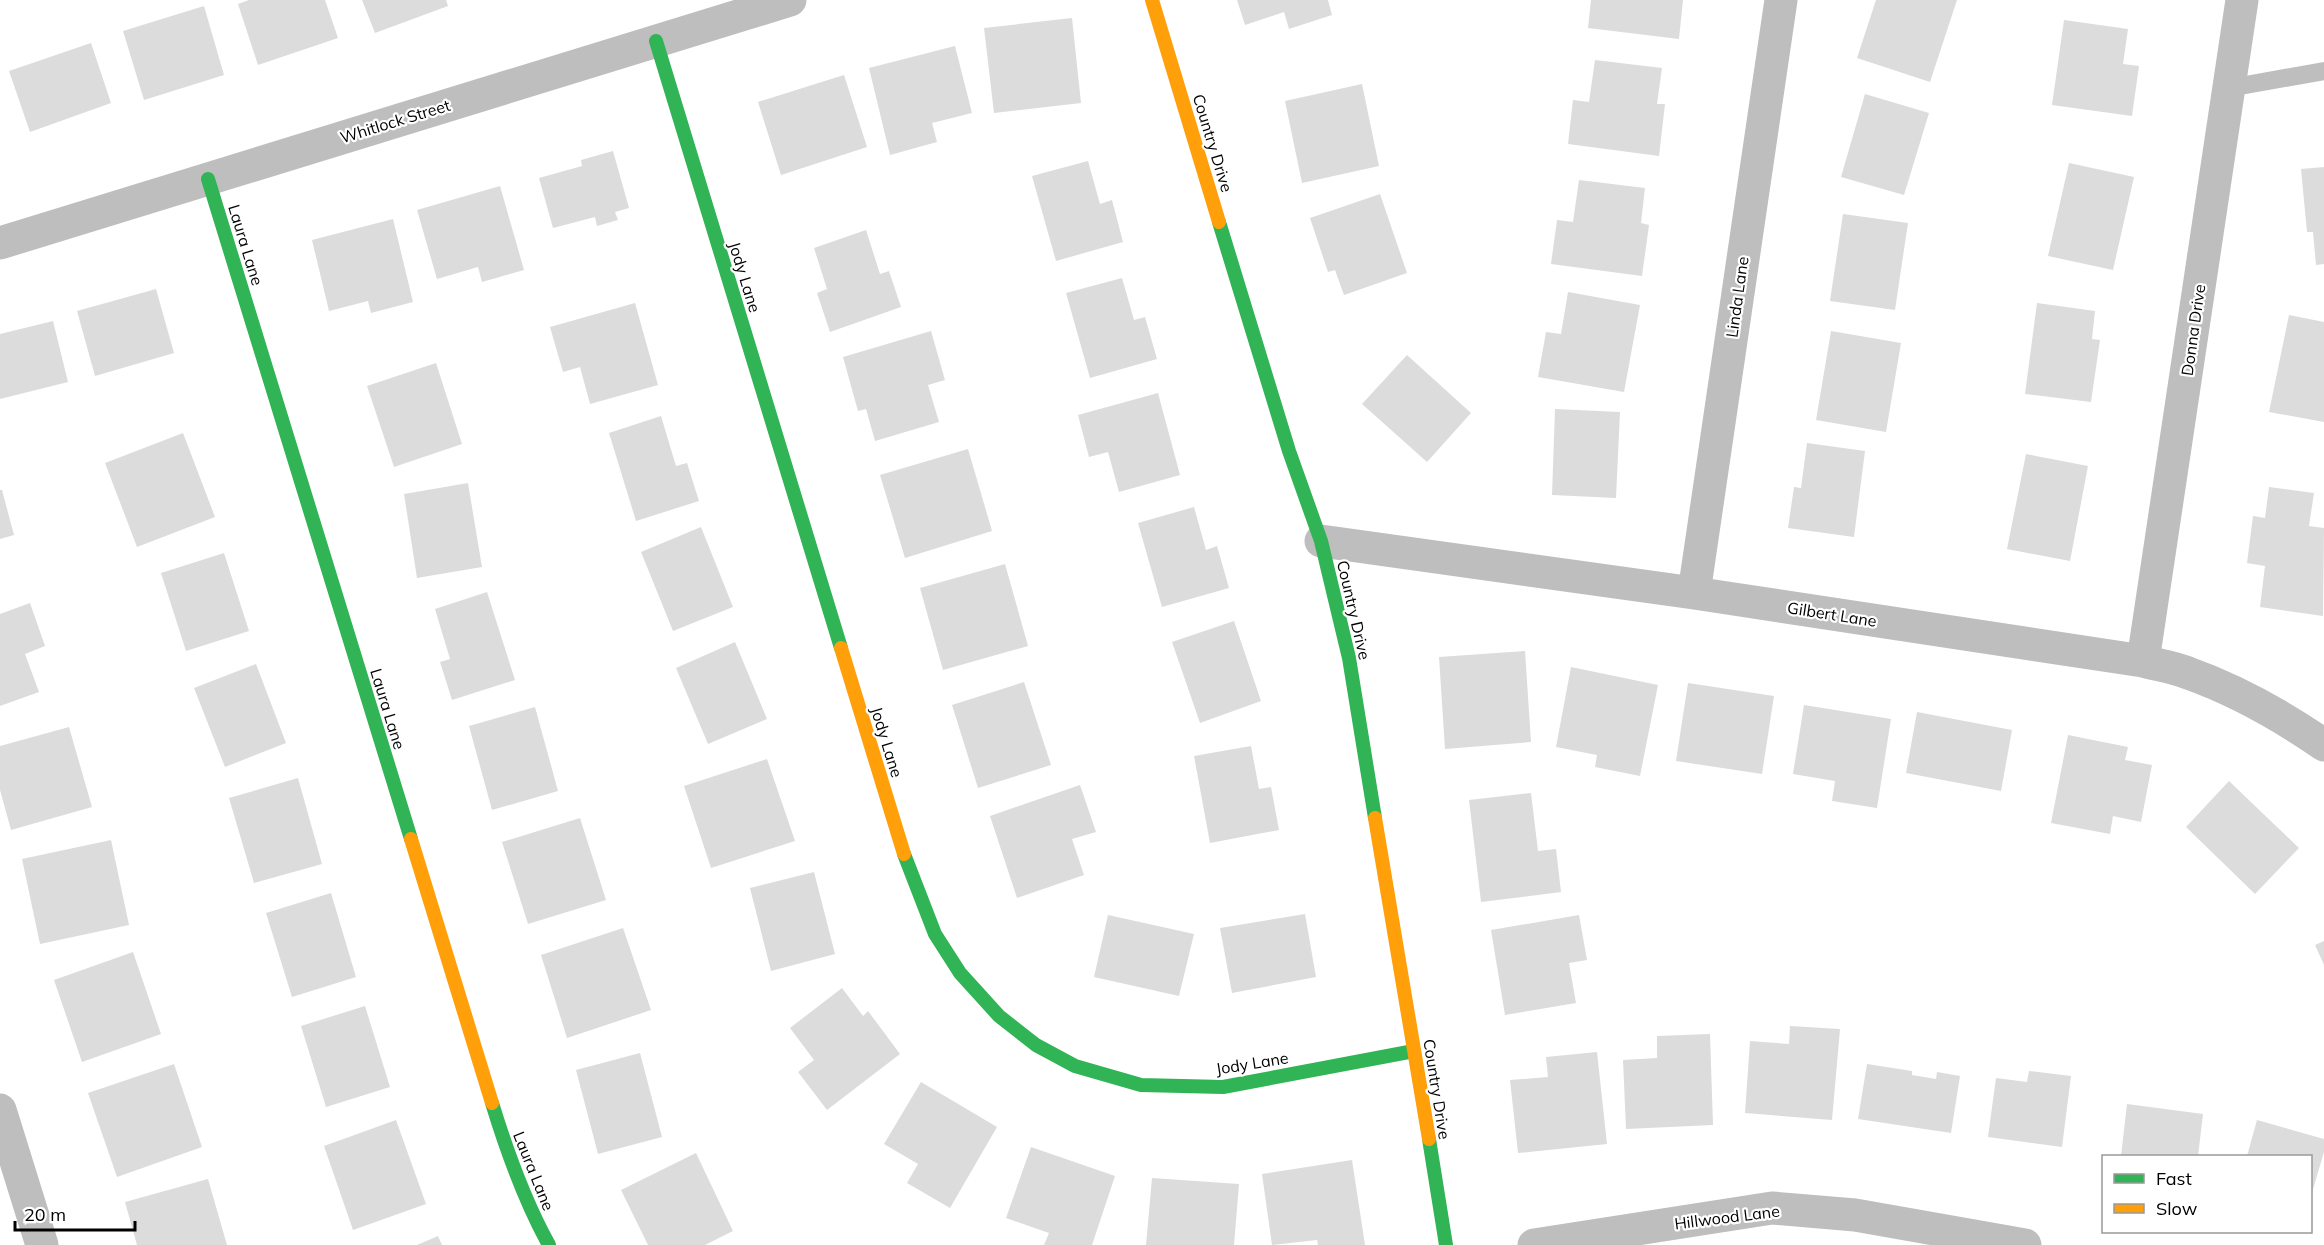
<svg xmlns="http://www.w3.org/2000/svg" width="2324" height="1245" viewBox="0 0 2324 1245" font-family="Mulish,sans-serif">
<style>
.building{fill:#dcdcdc}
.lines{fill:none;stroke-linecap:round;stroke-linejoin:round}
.lane{stroke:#bebebe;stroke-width:18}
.street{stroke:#bebebe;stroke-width:33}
.fast{stroke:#30b455;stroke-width:14}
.slow{stroke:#ff9f0a;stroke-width:14}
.labels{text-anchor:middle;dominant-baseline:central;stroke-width:4.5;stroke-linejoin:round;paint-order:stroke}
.street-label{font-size:16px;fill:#000;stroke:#fff}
</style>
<rect width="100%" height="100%" fill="#fff"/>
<!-- building -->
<path class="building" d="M249,0H325L338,38L258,65L238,4Z
M362,0H446L448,6L375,33Z
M1237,0H1328L1332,15L1289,29L1284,12L1245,25Z
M1591,0H1683L1679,39L1588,28Z
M1876,0H1957L1930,82L1857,58Z
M204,6L224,75L144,100L123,31Z
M1072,18L1081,103L994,113L984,28Z
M2064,20L2128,29L2123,64L2139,66L2132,116L2052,105Z
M91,43L111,103L30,132L9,71Z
M955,46L972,113L932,123L937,142L890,155L869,68Z
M1595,60L1662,68L1657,104H1665L1659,156L1568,144L1573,100L1589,102Z
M844,75L867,147L781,175L758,102Z
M1362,84L1379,166L1302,183L1285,101Z
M1865,94L1929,113L1904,195L1841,177Z
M613,151L629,208L615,212L618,220L597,226L595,217L553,228L539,178L582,166L581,160Z
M1088,161L1100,204L1112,200L1123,242L1056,261L1032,176Z
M2069,163L2134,177L2113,270L2048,256Z
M2324,167V264L2316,265L2313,232H2307L2301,169Z
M1579,180L1645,188L1641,223L1649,225L1642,276L1551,264L1557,220L1573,222Z
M500,186L524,270L482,282L478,267L437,279L417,210Z
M1380,194L1407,273L1344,295L1335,270L1328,272L1310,218Z
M1843,214L1908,223L1895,310L1830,301Z
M393,219L413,302L371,313L368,301L329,311L312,240Z
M866,230L880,274L889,271L901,307L830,332L817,293L827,289L814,248Z
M1122,278L1134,320L1145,317L1157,359L1090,378L1066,293Z
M156,289L174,353L95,376L77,311Z
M1568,292L1640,305L1624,392L1538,377L1546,332L1561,334Z
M635,303L658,385L590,404L580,367L563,372L550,327Z
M2037,303L2095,311L2092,339L2100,340L2091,402L2025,394Z
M2289,315L2324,322V422L2269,412Z
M53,321L68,382L0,399V334Z
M931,331L945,380L928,385L939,422L875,441L866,409L858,411L843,357Z
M1831,331L1901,343L1886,432L1816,420Z
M1407,355L1471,413L1427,462L1362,404Z
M436,363L462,444L394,467L367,386Z
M1158,393L1180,475L1119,492L1108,452L1089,457L1078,415Z
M1555,409L1620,412L1616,498L1552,495Z
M661,416L676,466L687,463L699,501L636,521L609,433Z
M183,433L215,517L137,547L105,463Z
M1807,443L1865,451L1854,537L1788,528L1794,487L1801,488Z
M968,449L992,531L905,558L880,475Z
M2026,454L2088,466L2070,561L2007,549Z
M468,483L482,567L417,578L404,494Z
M2269,487L2314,493L2309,526L2324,528L2323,616L2260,607L2265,566L2247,563L2253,516L2265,518Z
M0,490H2L14,535L0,539Z
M1194,507L1206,550L1217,546L1229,588L1162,607L1138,523Z
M701,527L733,607L673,631L641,552Z
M224,553L249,631L186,651L161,573Z
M1005,564L1028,646L943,670L920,588Z
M487,592L515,680L452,700L440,662L450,659L435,609Z
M30,603L45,646L25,654L39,692L0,706V614Z
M1234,621L1261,701L1200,723L1172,642Z
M735,642L767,719L708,744L676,668Z
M1525,651L1531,742L1445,749L1439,657Z
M256,664L286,743L225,767L194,688Z
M1571,667L1658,685L1640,776L1595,767L1597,755L1556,747Z
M1024,682L1051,765L978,788L952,705Z
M1688,683L1774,696L1762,774L1676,761Z
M1804,705L1891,719L1877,808L1832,801L1835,781L1793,774Z
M535,707L558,791L492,810L469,726Z
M1917,712L2012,730L2001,791L1906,773Z
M69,727L92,807L11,830L0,790V746Z
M2068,735L2128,747L2125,760L2152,765L2141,822L2113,816L2110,834L2051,823Z
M1251,746L1259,789L1271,787L1279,830L1210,843L1194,756Z
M767,759L795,841L711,868L684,786Z
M298,778L322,864L254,883L229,798Z
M2229,781L2299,848L2255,894L2186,827Z
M1080,785L1096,832L1072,839L1084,875L1017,898L990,816Z
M1531,793L1538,851L1556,849L1561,892L1481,902L1469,800Z
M580,818L606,900L528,924L502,842Z
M111,840L129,925L40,944L22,859Z
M814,872L835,954L771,971L750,888Z
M331,893L356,977L292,997L266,913Z
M1305,914L1316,977L1232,993L1220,928Z
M1108,915L1194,934L1179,996L1094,977Z
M1579,915L1587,960L1569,963L1576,1003L1505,1015L1491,930Z
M623,928L651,1010L567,1038L541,955Z
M2324,941V965L2315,945Z
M133,952L161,1034L82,1062L54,980Z
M842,988L863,1016L868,1011L900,1054L827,1110L798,1072L814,1060L790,1028Z
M365,1006L390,1087L326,1107L301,1026Z
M1790,1026L1840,1029L1832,1120L1745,1113L1750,1041L1789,1044Z
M1710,1034L1713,1125L1626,1129L1623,1060L1657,1058V1036Z
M1597,1052L1607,1144L1518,1153L1510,1080L1548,1077L1546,1057Z
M640,1053L662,1137L598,1154L576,1070Z
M174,1064L202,1147L117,1177L88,1093Z
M1867,1064L1912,1071V1075L1936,1079L1937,1072L1960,1076L1951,1133L1858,1119Z
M2029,1071L2071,1076L2062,1147L1988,1137L1996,1078L2027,1082Z
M921,1082L997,1127L950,1208L907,1183L918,1164L884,1144Z
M2127,1104L2203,1114L2198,1156H2121Z
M396,1120L426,1204L353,1230L324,1146Z
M2257,1120L2324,1139V1152L2311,1196L2310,1156H2247Z
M1031,1147L1115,1176L1092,1245H1044L1049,1233L1006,1218Z
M696,1153L733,1231L705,1245H648L621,1190Z
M1352,1160L1365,1245H1318L1317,1240L1272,1245L1262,1174Z
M1152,1178L1239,1184L1234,1245H1146Z
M208,1179L227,1245H137L125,1202Z
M438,1236L442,1245H417Z"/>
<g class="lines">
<!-- lane -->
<path class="lane" d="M2229,88L2324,71"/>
<!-- street -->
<path class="street" d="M0,243L790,0
M1321,541L1694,593L2143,661C2158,665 2174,667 2188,673C2236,690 2282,716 2324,745
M1694,593L1781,0
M2143,661L2242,0
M0,1110L42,1245
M1534,1245L1772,1208L1855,1215L2025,1245"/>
<!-- fast -->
<path class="fast" d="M656,41L841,648
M208,179L411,839
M1219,222L1289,451L1321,541L1349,658L1375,818
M904,854L935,934L960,973L999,1016L1036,1045L1075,1066L1141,1085L1223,1087L1414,1051
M492,1103C507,1152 524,1200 549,1245
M1429,1139L1446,1245"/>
<!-- slow -->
<path class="slow" d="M1152,0L1219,222
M841,648L904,854
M1375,818L1429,1139
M411,839L492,1103"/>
</g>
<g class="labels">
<!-- street labels -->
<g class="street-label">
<text transform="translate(395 121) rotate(-17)">Whitlock Street</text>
<text transform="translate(1213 143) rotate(73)">Country Drive</text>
<text transform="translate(246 245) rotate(73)">Laura Lane</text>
<text transform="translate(745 277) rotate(73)">Jody Lane</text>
<text transform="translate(1737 297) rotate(-82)">Linda Lane</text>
<text transform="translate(2193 330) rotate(-82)">Donna Drive</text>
<text transform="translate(1354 610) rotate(77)">Country Drive</text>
<text transform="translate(1832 614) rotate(9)">Gilbert Lane</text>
<text transform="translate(388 709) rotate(73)">Laura Lane</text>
<text transform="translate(887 742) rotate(73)">Jody Lane</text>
<text transform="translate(1252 1063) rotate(-9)">Jody Lane</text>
<text transform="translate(1437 1089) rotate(81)">Country Drive</text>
<text transform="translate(534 1171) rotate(68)">Laura Lane</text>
<text transform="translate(1727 1217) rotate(-7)">Hillwood Lane</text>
</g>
</g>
<!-- legend -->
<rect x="2102" y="1155" width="210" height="78" fill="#ffffff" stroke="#999999" stroke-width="1.5"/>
<rect x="2114" y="1174" width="30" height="9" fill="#30b455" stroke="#999999" stroke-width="1.5"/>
<text x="2156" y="1185" font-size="18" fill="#000000">Fast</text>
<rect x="2114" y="1204" width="30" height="9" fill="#ff9f0a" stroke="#999999" stroke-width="1.5"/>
<text x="2156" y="1215" font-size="18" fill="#000000">Slow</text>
<!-- scale -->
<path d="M15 1221v9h120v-9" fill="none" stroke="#000000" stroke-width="3"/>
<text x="24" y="1221" font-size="18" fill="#000000" stroke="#ffffff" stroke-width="4.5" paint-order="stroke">20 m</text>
</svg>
